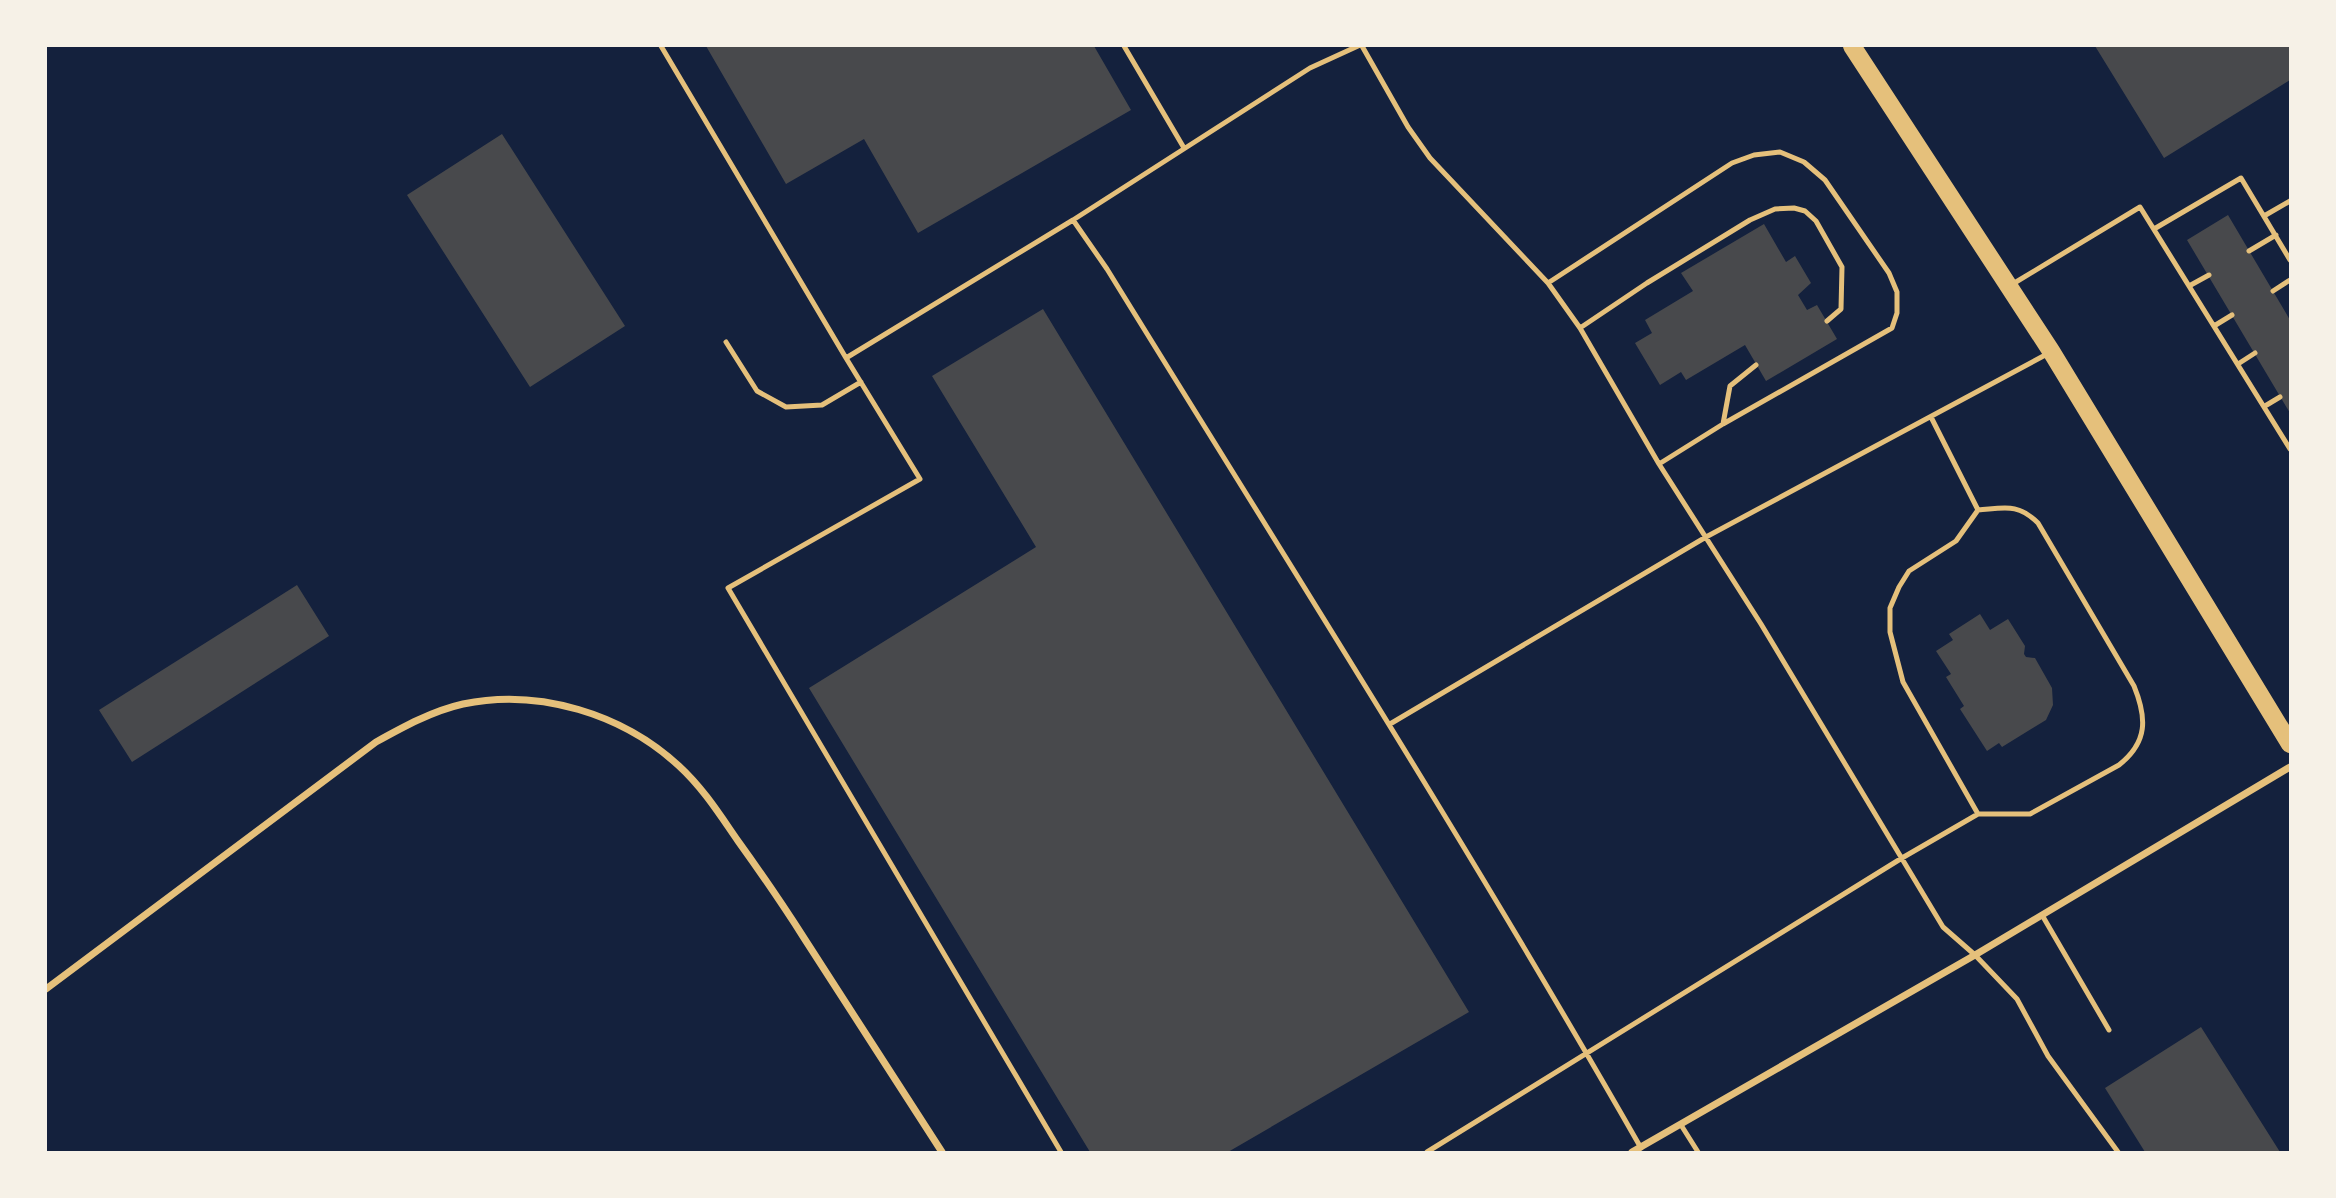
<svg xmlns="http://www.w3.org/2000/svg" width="2336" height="1198" viewBox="0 0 2336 1198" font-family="Quicksand,sans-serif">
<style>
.building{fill:#48494c}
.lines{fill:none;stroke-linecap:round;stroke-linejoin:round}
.service{stroke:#e5c07b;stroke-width:5}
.minor{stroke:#e5c07b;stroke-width:7}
.primary{stroke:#e5c07b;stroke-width:18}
</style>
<rect width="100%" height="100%" fill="#14213d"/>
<!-- building -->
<path class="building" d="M706,46H1094L1131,110L918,233L864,139L786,184Z
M2095,46H2290V80L2164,158Z
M502,134L625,326L530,387L407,195Z
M2228,215L2290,320V413L2187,240Z
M1764,224L1786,262L1795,256L1811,283L1798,295L1807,310L1817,305L1837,339L1766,381L1745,345L1686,380L1681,372L1660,385L1635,343L1652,333L1645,320L1693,291L1681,273Z
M1043,309L1469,1012L1228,1152H1090L809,688L1036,547L932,376Z
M297,585L329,636L132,762L99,710Z
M1980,614L1990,630L2008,619L2025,646L2024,654L2026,657L2035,658L2052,688L2053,705L2046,720L2002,747L1999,743L1987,751L1960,709L1964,706L1946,677L1951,674L1936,651L1953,640L1949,634Z
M2201,1027L2280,1152H2145L2105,1088Z"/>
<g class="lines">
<!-- service -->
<path class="service" d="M661,46L846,358L1073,220L1310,68L1358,46
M1124,46L1184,148
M1362,46L1408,127L1430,158L1548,283L1580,328L1659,464L1761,624L1943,927L1975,955L2017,999L2048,1056L2118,1152
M2264,216L2290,201
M1073,220L1107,269C1287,561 1471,850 1641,1148
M2154,229L2241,178L2290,260
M2249,251L2276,235
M1548,283L1732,163L1754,155L1780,152L1804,162L1825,180L1889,273L1897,292V313L1892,328L1723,424L1659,464
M2011,285L2140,207L2290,449
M2189,286L2209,275
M2273,291L2290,280
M2214,326L2232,315
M1580,328L1647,283L1750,220L1775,209L1794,208L1805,211L1816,221L1842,267L1841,309L1827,321
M726,342L757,391L786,407L822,405L861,382
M846,358L920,479L728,588L1061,1152
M2238,364L2255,353
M2265,406L2280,397
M1723,424L1730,386L1756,365
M1978,510L1956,541L1909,571L1899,587L1890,608V632L1903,682L1978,814
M1390,724L1706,537L2049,353
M2042,915L2109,1030
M1681,1125L1698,1152
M1427,1152L1902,858L1978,814H2030L2119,765C2148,742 2147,718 2134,686L2038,523C2018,503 2005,508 1978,510L1931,417"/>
<!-- minor -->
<path class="minor" d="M46,989L376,742C403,727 432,711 463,704C539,688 623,714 679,766C703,788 720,815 738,841C761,873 783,905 804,938C850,1009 896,1081 942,1152
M1632,1152L1975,955L2290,767"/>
<!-- primary -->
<path class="primary" d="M1852,46L2051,351L2290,744"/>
</g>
<!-- border -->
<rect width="2336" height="1198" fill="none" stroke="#f6f1e7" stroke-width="94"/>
</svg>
